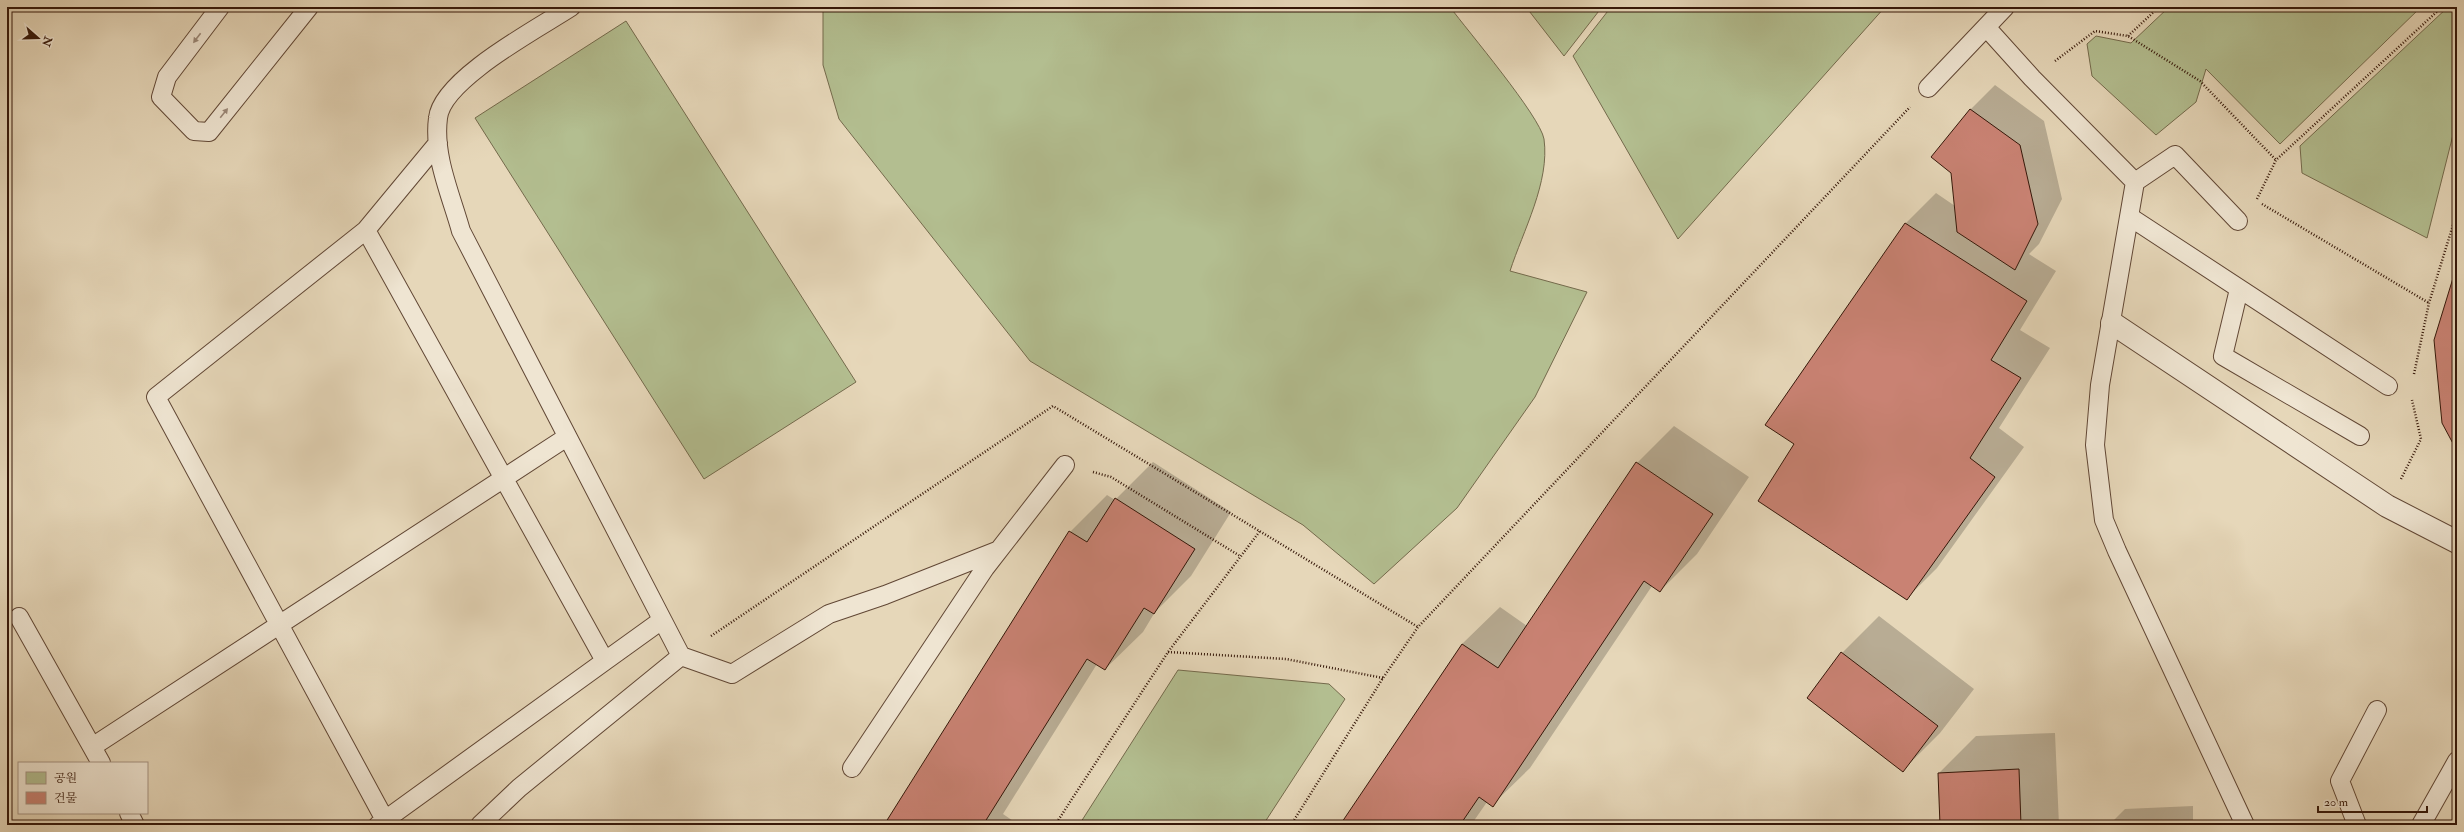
<svg xmlns="http://www.w3.org/2000/svg" width="2464" height="832" viewBox="0 0 2464 832" font-family="'IM FELL Double Pica','Noto Serif KR',serif">
<style>
.green{fill:#b3be90;stroke:#746a4c}
.shadow{fill:#0003}
.building{fill:#c98273;stroke:#351709}
.lines{fill:none;stroke-linecap:round;stroke-linejoin:round}
.service-casing{stroke:#614735;stroke-width:20}
.pedestrian-casing{stroke:#614735;stroke-width:24}
.path{stroke:#351709;stroke-width:2.5;stroke-dasharray:1 2;stroke-linecap:butt}
.service{stroke:#efe5d2;stroke-width:18}
.pedestrian{stroke:#efe5d2;stroke-width:22}
.oneway{fill:#9b8878}
</style>
<rect width="100%" height="100%" fill="#e6d7b9"/>
<filter id="stains"><feTurbulence type="fractalNoise" baseFrequency=".005" numOctaves="4"/><feColorMatrix values="0 0 0 0 .2 0 0 0 0 .09 0 0 0 0 .02 0 0 0 .5 -.17"/></filter>
<radialGradient id="worn" r=".72"><stop offset=".6" stop-color="#630" stop-opacity="0"/><stop offset="1" stop-color="#630" stop-opacity=".3"/></radialGradient>
<!-- green -->
<path class="green" d="M823,7H1450C1467,30 1540,116 1544,139C1550,182 1523,231 1510,271L1587,292L1535,397L1457,508L1374,584L1303,525L1030,361L839,119L823,65Z
M1526,7H1602L1564,56Z
M1611,7H1885L1678,239L1573,56Z
M2169,7H2421L2280,144L2206,69L2196,102L2156,135L2092,76L2087,44L2096,36L2131,43Z
M2448,7H2457V119L2427,238L2302,173L2300,146Z
M626,21L856,382L704,479L475,118Z
M1178,670L1329,684L1345,699L1263,825H1079Z"/>
<!-- shadow -->
<path class="shadow" d="M1995,85L2044,121L2062,199L2039,244L2029,254L2056,271L2020,330L2050,348L1999,428L2024,447L1937,568L1907,598L1796,444L1767,425L1906,223L1936,193L1955,206L1952,173L1932,156L1971,109Z
M1674,426L1749,477L1697,554L1660,591L1652,586L1530,768L1492,805L1487,802L1471,825H1341L1462,644L1500,607L1527,626L1637,463Z
M1153,462L1231,512L1191,576L1155,612L1143,632L1105,669L1097,664L1003,814L1019,825H885L1070,532L1107,495L1115,500Z
M1879,616L1974,689L1940,733L1903,770L1808,698L1842,653Z
M2055,733L2059,825H1941L1939,773L1976,736Z
M2193,806V825H2109L2125,809Z"/>
<!-- building -->
<path class="building" d="M1970,109L2020,145L2038,224L2015,270L1957,232L1951,173L1931,157Z
M1905,223L2027,301L1991,360L2021,378L1970,458L1995,477L1907,600L1758,501L1794,444L1765,425Z
M2457,265V451L2442,423L2434,340Z
M1636,462L1713,514L1660,592L1644,581L1493,807L1479,797L1460,825H1340L1462,644L1498,668Z
M1115,498L1195,549L1154,614L1144,608L1105,670L1087,659L983,825H884L1069,531L1087,542Z
M1841,652L1938,726L1903,772L1807,698Z
M2019,769L2021,825H1940L1938,773Z"/>
<g class="lines">
<!-- service casing -->
<g class="service-casing">
<path id="service" d="M220,7L167,77L161,97L194,131L209,132L309,7
M2005,7L1986,27L2032,78L2135,182L2100,385L2095,445L2104,520L2117,551L2245,825
M1928,88L1986,27
M2135,182L2175,155L2238,221
M2130,217L2388,386
M366,230L605,661L378,825
M2239,289L2223,356L2360,436
M19,617L101,763
M681,656L732,674L829,614L885,595L999,550
M605,661L662,620
M92,747L567,437
M852,768L985,568L1065,465
M129,813L135,825
M385,820L156,397L366,230L438,143
M480,825L519,788L681,656L461,231C451,195 433,156 438,118C442,79 539,28 571,7
M2357,825L2340,781L2377,710
M2421,825L2457,761"/>
</g>
<!-- pedestrian casing -->
<g class="pedestrian-casing">
<path id="pedestrian" d="M2112,323L2387,506L2457,542"/>
</g>
<!-- path -->
<path class="path" d="M2128,36L2159,7
M2055,61L2095,31L2128,36L2200,81L2276,160
M2257,199L2276,160L2442,7
M2262,204L2429,303
M2414,374L2429,303L2457,212
M1093,472L1111,477L1240,556
M2401,479L2421,439L2412,400
M711,636L1053,406L1418,627
M1168,652L1286,659L1383,678
M1055,825L1168,652L1260,531
M1291,825L1383,678L1418,627L1910,107"/>
<!-- service -->
<use href="#service" class="service"/>
<!-- pedestrian -->
<use href="#pedestrian" class="pedestrian"/>
</g>
<!-- one-way arrows -->
<defs><path id="oneway-solid" d="M-6-.8H1V-3.2L6.5 0L1 3.2V.8H-6Z"/></defs>
<g class="oneway">
<use href="#oneway-solid" transform="translate(197 38) rotate(127)"/>
<use href="#oneway-solid" transform="translate(224 113) rotate(-51)"/>
</g>
<!-- margin -->
<rect width="2464" height="832" fill="none" stroke="#e6d7b9" stroke-width="24"/>
<rect x="8" y="8" width="2448" height="816" fill="none" stroke="#351709" stroke-width="2"/>
<rect x="12" y="12" width="2440" height="808" fill="none" stroke="#351709"/>
<!-- legend -->
<rect x="18" y="762" width="130" height="52" fill="#efe5d2" stroke="#a59382"/>
<rect x="26" y="772" width="20" height="12" fill="#b3be90" stroke="#a59382"/>
<text x="54" y="782" font-size="12" fill="#351709">공원</text>
<rect x="26" y="792" width="20" height="12" fill="#c98273" stroke="#a59382"/>
<text x="54" y="802" font-size="12" fill="#351709">건물</text>
<!-- north arrow -->
<g transform="translate(38 38) rotate(110)" stroke="#efe5d2" stroke-width="3" paint-order="stroke">
<path d="M0-3L7 15L0 10L-7 15Z" fill="#351709"/>
<text y="-6" font-size="11" font-weight="bold" text-anchor="middle" fill="#351709">N</text>
</g>
<!-- scale -->
<path d="M2318 806v6h109v-6" fill="none" stroke="#351709" stroke-width="2"/>
<text x="2324" y="806" font-size="12" fill="#351709" stroke="#efe5d2" stroke-width="3" paint-order="stroke">20 m</text>
<rect width="100%" height="100%" filter="url(#stains)"/>
<rect width="100%" height="100%" fill="url(#worn)"/>
</svg>
